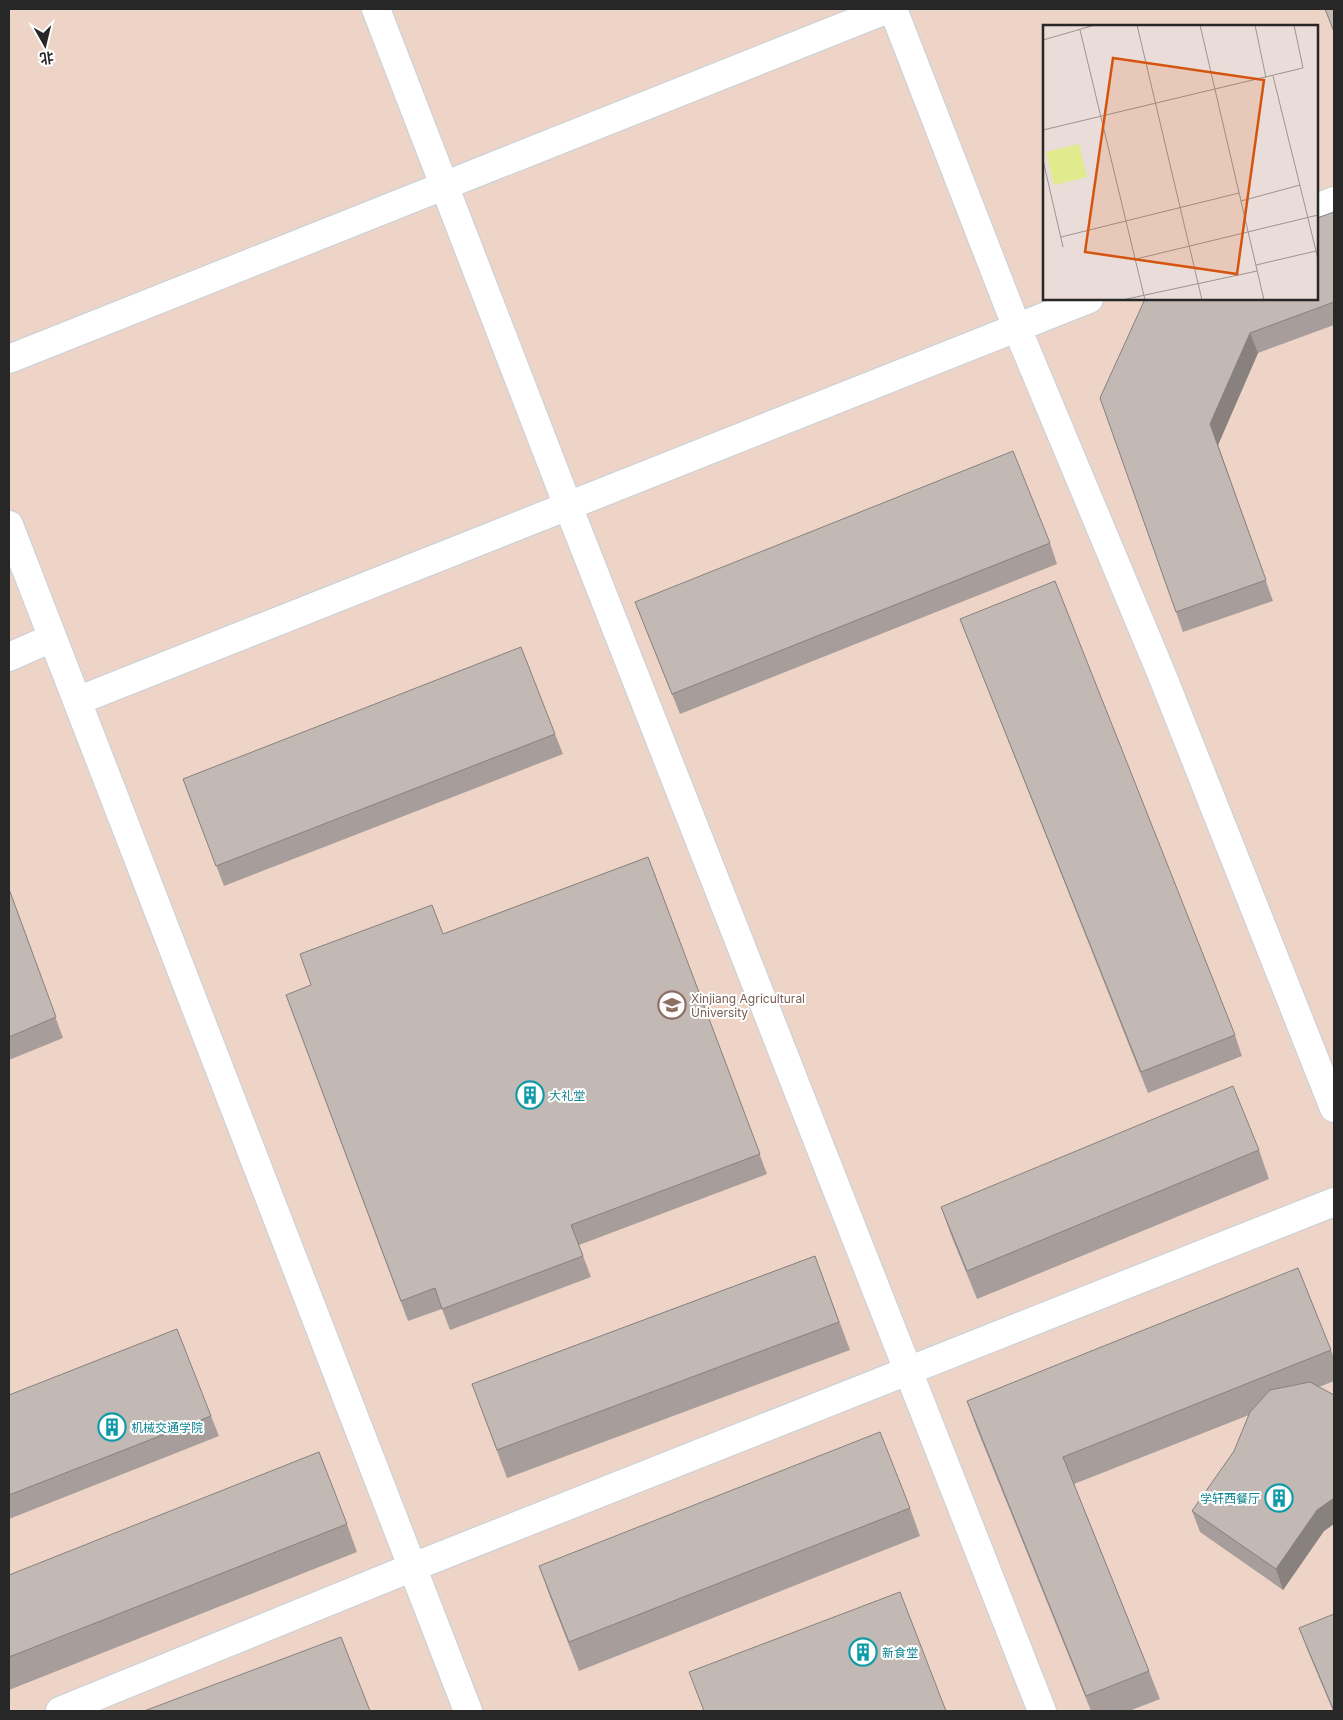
<svg xmlns="http://www.w3.org/2000/svg" width="1343" height="1720" viewBox="0 0 1343 1720" font-family="Inter,'Noto Sans SC',sans-serif">
<style>
.education{fill:#edd4c6;fill-rule:evenodd}
.lines{fill:none;stroke-linecap:round;stroke-linejoin:round}
.minor-casing{stroke:#c6d0da;stroke-width:30}
.minor{stroke:#fff;stroke-width:28}
.wall{fill:#a79e9b}
.shaded-wall{fill:#88817e}
.building{fill:#c2b8b4;stroke:#88817e}
.labels{text-anchor:middle;dominant-baseline:central;stroke-width:4;stroke-linejoin:round;paint-order:stroke}
.education-label{font-size:12px;fill:#785e54;stroke:#fff;text-anchor:start}
.culture-label{font-size:12px;fill:#0d838f;stroke:#fff;text-anchor:start}
.inset-road{fill:none;stroke:#9c9491;stroke-width:1}
.view{fill:#d5540f;fill-opacity:0.15;stroke:#d5540f;stroke-width:2.5}
.inset-edge{fill:none;stroke:#272727;stroke-width:2.5}
</style>
<rect width="100%" height="100%" fill="#eadcd8"/>
<!-- education -->
<path class="education" d="M9,9H1334V1711H9ZM1044,26H1317V299H1044Z"/>
<g class="lines">
<!-- minor casing -->
<g class="minor-casing">
<path id="minor" d="M376,9L568,506L1042,1711
M893,9L1017,328L1162,675L1334,1108
M1317,208L1334,201
M9,359L888,9
M9,525L468,1711
M9,657L52,638
M77,701L1089,299
M60,1711L413,1567L1334,1202"/>
</g>
<!-- minor -->
<use href="#minor" class="minor"/>
</g>
<!-- wall -->
<path class="wall" d="M1334,212V325L1258,353L1218,445L1273,601L1183,632L1100,398Z
M1050,543L1057,564L680,714L635,602Z
M960,619L1235,1035L1242,1056L1148,1093Z
M555,734L563,754L224,886L183,779Z
M648,857L767,1174L579,1245L591,1277L450,1330L442,1309L408,1321L286,995L443,934Z
M9,889L63,1038L9,1060Z
M1259,1150L1269,1179L977,1299L951,1235L941,1207Z
M815,1256L850,1350L507,1478L472,1384Z
M1331,1350L1334,1358V1381L1319,1387L1334,1395V1524L1324,1531L1283,1590L1200,1532L1192,1511L1234,1451L1249,1415L1074,1484L1149,1671L1160,1699L1129,1711H1091L977,1429L967,1401Z
M9,1395L211,1416L219,1436L9,1519Z
M910,1508L920,1536L579,1671L549,1594L539,1566Z
M347,1524L357,1552L9,1690V1575Z
M1299,1628L1334,1711H1333L1307,1649Z"/>
<!-- shaded-wall -->
<path class="shaded-wall" d="M1250,333L1258,353L1218,445L1273,601L1210,424Z
M1334,1498V1524L1324,1531L1283,1590L1276,1569L1317,1510Z"/>
<!-- building -->
<path class="building" d="M1325,9H1334V32Z
M1334,212V302L1250,333L1210,424L1266,580L1176,612L1100,398L1145,299H1317V218Z
M1013,451L1050,543L672,694L635,602Z
M1055,581L1235,1035L1141,1072L960,619Z
M521,647L555,734L216,866L183,779Z
M648,857L760,1154L571,1225L583,1256L442,1309L435,1288L401,1301L286,995L311,985L300,954L432,905L443,934Z
M9,889L56,1017L9,1037Z
M1233,1086L1259,1150L967,1271L941,1207Z
M815,1256L839,1322L497,1450L472,1384Z
M1298,1268L1331,1350L1063,1457L1149,1671L1086,1696L967,1401Z
M177,1329L211,1416L9,1495V1395Z
M1310,1382L1334,1395V1498L1317,1510L1276,1569L1192,1511L1234,1451L1250,1412L1270,1390Z
M880,1432L910,1508L569,1642L539,1566Z
M319,1452L347,1524L9,1657V1575Z
M900,1592L946,1711H704L689,1672Z
M1334,1614V1711L1299,1628Z
M341,1637L370,1711H144Z"/>
<!-- icons -->
<defs>
<g id="university-ring" transform="scale(1.4375)"><circle r="9.5" fill="#fff" stroke="#8d6e63" stroke-width="1.5"/><path d="M0-5L7-2L0 1L-7-2ZM-4 1L0 2.5L4 1V4Q0 6-4 4Z" fill="#8d6e63"/></g>
<g id="building-ring" transform="scale(1.4375)"><circle r="9.5" fill="#fff" stroke="#0f9aa8" stroke-width="1.5"/><path d="M-4-6H4V6H1V3H-1V6H-4ZM-2.5-4.3h1.7v1.8h-1.7ZM.8-4.3h1.7v1.8H.8ZM-2.5-1h1.7V.8h-1.7ZM.8-1h1.7V.8H.8Z" fill="#0f9aa8"/></g>
</defs>
<g fill-rule="evenodd">
<use href="#university-ring" x="672" y="1005"/>
<use href="#building-ring" x="530" y="1095"/>
<use href="#building-ring" x="112" y="1427"/>
<use href="#building-ring" x="1279" y="1498"/>
<use href="#building-ring" x="863" y="1652"/>
</g>
<g class="labels">
<!-- education labels -->
<g class="education-label">
<text x="691" y="998">Xinjiang Agricultural<tspan x="691" dy="14">University</tspan></text>
</g>
<!-- culture labels -->
<g class="culture-label">
<text x="549" y="1095">大礼堂</text>
<text x="131" y="1427">机械交通学院</text>
<text x="1260" y="1498" text-anchor="end">学轩西餐厅</text>
<text x="882" y="1652">新食堂</text>
</g>
</g>
<!-- overview -->
<g transform="translate(1043 25)">
<rect width="275" height="275" fill="#eadcd8"/>
<path d="M36,119L44,152L11,160L3,127Z" fill="#e1eb8e"/>
<path class="inset-road" d="M94,0L159,275M157,0L221,275M212,0L223,53M37,5L102,275M0,15L52,0M230,51L275,234M0,105L260,43L251,0M0,135L20,222M198,176L257,160M18,212L196,168M93,234L275,190M213,240L273,226M79,275L214,246"/>
<path class="view" d="M70,33L221,55L194,249L42,227Z"/>
<rect width="275" height="275" class="inset-edge"/>
</g>
<!-- border -->
<rect width="1343" height="1720" fill="none" stroke="#272727" stroke-width="20"/>
<!-- north arrow -->
<g transform="translate(45 45) rotate(172)" stroke="#ffffff" stroke-width="4" paint-order="stroke">
<path d="M0-4L9 19L0 12L-9 19Z" fill="#272727"/>
<text y="-8" font-size="14" font-weight="bold" text-anchor="middle" fill="#272727">北</text>
</g>
</svg>
